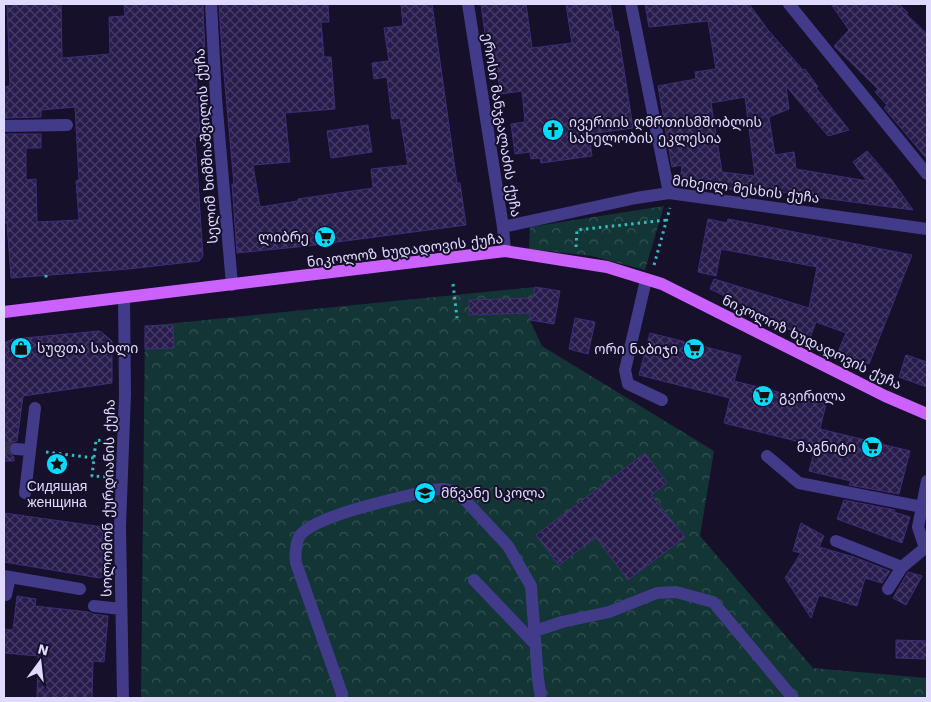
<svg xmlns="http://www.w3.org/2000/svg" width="931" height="702" viewBox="0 0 931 702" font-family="'Work Sans','Noto Sans Georgian',sans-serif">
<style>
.forest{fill:url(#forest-crowns)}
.building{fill:url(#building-cross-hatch);stroke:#402d79;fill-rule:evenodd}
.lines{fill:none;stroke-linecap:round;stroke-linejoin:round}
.minor-tunnel{stroke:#342e4b;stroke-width:12;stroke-dasharray:12 6;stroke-linecap:butt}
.path{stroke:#2ebfbd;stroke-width:3;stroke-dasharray:2.5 4;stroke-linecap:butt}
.minor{stroke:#413b8a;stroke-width:12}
.major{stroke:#cb61ff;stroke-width:12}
.labels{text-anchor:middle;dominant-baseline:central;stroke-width:4;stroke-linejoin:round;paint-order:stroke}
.poi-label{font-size:14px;fill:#e0daff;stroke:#16102b;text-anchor:start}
.street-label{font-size:14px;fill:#e0daff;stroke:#16102b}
</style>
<defs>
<pattern id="forest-crowns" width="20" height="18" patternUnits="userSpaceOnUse" patternTransform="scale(1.25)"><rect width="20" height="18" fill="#133535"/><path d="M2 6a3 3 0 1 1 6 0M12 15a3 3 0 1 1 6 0" fill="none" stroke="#355253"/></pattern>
<pattern id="building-cross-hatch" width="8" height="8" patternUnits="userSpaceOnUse" patternTransform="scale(1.25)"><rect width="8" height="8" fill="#281c4c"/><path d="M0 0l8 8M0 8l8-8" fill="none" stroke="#473c67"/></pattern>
</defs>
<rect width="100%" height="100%" fill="#16102b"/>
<!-- forest -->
<path class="forest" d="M664,206L645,270L592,256L529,249L530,227Z
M535,287L530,320L542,346L714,451L700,536L813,668L927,678V698H141L145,326Z"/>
<!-- building -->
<path class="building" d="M7,4H61L62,58L110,54L109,17L125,16L124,4H203L205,53L195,54L200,136L195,137L203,256L199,261L128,269L11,278L7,223H4V134H41V148H26V180L36,179L37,222L79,220L76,181L79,180L75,107L41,110V117L4,118V87L10,86Z
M219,4H328L329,22H321L324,57H331L335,109L285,113L290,162L253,165L260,207L298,201V199L373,188L371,169L408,165L400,118L392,119L387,77L374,79L372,63L389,61L384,28L403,26L401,4H432L457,183H460L466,225L307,246L237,253L232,184H234L222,52Z
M481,4H526L532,48L572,43L566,4H610L615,32L618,31L633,128L589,134L592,156L541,163L540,158L531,159L530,152L515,154L511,124L525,122L522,91L500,94L497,69L490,70Z
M645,4H749L768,30L803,70L805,69L818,87L816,88L849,130L828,136L786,86L789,109L769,117L775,155L794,152L796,169L867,181L853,162L867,151L891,179L913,210L800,195V192L756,193L680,182L682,165L672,167L658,86L696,79L695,72L716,69L708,21L649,27ZM745,97L755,176L722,172L711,103Z
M831,4H899L908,13L906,14L927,34V159L884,108L887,105L875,92L878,89L834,46L849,30Z
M368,125L372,152L331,158L327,131Z
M708,219L727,223L728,219L912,255L869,364L838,352L846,333L816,322L810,338L783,327L784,324L710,289L714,279L809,308L817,267L721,249L716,276L698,272Z
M535,287L560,291L554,324L530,320L531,313L469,315V300L533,298Z
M575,318L595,322L588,354L569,349Z
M173,325L174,348L145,349V326Z
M100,331L112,341V383L23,396L17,441L12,442L8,448L9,453L14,457V461H4V343L13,339Z
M650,333L741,356L734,381L826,404L820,429L910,451L899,494L849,485L851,481L809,471L816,446L724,423L730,398L639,375Z
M906,355L927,362V387L899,377Z
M645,453L667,483L651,495L685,537L628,580L596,537L559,565L536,535Z
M844,500L895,510L894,512L910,517L902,543L837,519Z
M4,513L103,527L102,539L111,541L109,572L100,578L4,562Z
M801,523L824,536L819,547L854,557L890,571L882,583L865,578L857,606L819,595L811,618L785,578L801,553L793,551Z
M908,572L922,576L906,605L893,598Z
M17,596L36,599L35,606L88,612L93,614L108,616L104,662L93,661L92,698H37L38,656L4,653V629L13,630Z
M896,640L927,641V659L896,658Z"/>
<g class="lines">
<!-- minor-tunnel -->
<path class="minor-tunnel" d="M4,447L16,449"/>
<!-- path -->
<path class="path" d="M576,247L577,230L667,220
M654,265L670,208
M46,275V278
M453,284L457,318
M107,441L96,440L92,476L108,477
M46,452L94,458"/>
<!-- minor -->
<path class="minor" d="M211,4L216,98L232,285
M468,4L503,227L505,251
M631,4L669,193
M789,4L927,174
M4,126L67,125
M503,227L636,198L669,193L927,229
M646,280L625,370L628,384L662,400
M16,449L30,450
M767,456L799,483L922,507
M927,481L918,527L925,548L927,549
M25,493L35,408
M836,541L902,567L925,548
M4,576L80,589
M474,580L536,645
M888,589L902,567
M6,595L10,577
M94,606L121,609
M535,631L562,622L609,612L657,593L676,592L713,602L793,698
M123,698L120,526L125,394L124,298
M342,698V694L296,563C295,554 295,546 299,537C312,515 405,497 431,490L443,489L453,491L466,501L508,546L531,586L538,679L541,698"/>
<!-- major -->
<path class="major" d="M4,312L505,251L607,267L662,284L885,396L927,414"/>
</g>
<!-- icons -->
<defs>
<g id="church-disc" transform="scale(1.125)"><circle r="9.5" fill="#06dbff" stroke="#16102b"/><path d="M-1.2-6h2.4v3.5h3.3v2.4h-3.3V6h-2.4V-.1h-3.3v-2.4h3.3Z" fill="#111"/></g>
<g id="supermarket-disc" transform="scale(1.125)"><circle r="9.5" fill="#06dbff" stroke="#16102b"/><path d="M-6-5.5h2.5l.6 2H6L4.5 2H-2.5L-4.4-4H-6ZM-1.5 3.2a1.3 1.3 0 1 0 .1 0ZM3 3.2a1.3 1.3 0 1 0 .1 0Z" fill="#111"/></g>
<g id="shop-disc" transform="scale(1.125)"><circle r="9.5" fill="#06dbff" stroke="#16102b"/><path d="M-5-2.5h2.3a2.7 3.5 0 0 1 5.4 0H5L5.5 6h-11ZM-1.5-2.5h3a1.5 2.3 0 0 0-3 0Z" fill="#111"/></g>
<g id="sight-disc" transform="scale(1.125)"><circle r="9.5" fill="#06dbff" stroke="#16102b"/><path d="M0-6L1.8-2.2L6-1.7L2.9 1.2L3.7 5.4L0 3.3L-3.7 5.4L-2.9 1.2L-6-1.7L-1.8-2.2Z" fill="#111"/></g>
<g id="school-disc" transform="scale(1.125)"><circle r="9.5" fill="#06dbff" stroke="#16102b"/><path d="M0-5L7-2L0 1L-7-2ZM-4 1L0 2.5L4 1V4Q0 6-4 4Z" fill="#111"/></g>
</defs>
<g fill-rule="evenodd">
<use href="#church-disc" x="553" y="130"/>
<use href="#supermarket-disc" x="325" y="237"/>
<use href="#shop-disc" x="21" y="348"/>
<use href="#supermarket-disc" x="694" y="349"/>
<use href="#supermarket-disc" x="763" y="396"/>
<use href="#supermarket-disc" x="872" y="447"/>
<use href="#sight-disc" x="57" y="464"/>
<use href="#school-disc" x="425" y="493"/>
</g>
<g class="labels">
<!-- poi labels -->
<g class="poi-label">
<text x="569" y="122">ივერიის ღმრთისმშობლის<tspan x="569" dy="16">სახელობის ეკლესია</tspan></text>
<text x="309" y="237" text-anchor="end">ლიბრე</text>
<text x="37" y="348">სუფთა სახლი</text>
<text x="678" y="349" text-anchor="end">ორი ნაბიჯი</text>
<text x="779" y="396">გვირილა</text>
<text x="856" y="447" text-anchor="end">მაგნიტი</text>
<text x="57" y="486" text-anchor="middle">Сидящая<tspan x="57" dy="16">женщина</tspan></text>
<text x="441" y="493">მწვანე სკოლა</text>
</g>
<!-- street labels -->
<g class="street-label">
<text transform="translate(502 125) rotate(81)">ეროსი მანჯგალაძის ქუჩა</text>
<text transform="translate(206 146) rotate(-94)">სელიმ ხიმშიაშვილის ქუჩა</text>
<text transform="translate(746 189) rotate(7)">მიხეილ მესხის ქუჩა</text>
<text transform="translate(405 250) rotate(-7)">ნიკოლოზ ხუდადოვის ქუჩა</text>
<text transform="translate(812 342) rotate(26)">ნიკოლოზ ხუდადოვის ქუჩა</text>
<text transform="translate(108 498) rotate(-89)">სოლომონ ქურდიანის ქუჩა</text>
</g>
</g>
<!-- border -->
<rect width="931" height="702" fill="none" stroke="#e0daff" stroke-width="10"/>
<!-- north arrow -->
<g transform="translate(40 662) rotate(15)" stroke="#16102b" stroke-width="4" paint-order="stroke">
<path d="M0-4L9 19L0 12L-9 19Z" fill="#e0daff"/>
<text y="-8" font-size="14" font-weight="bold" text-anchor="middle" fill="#e0daff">N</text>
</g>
</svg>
